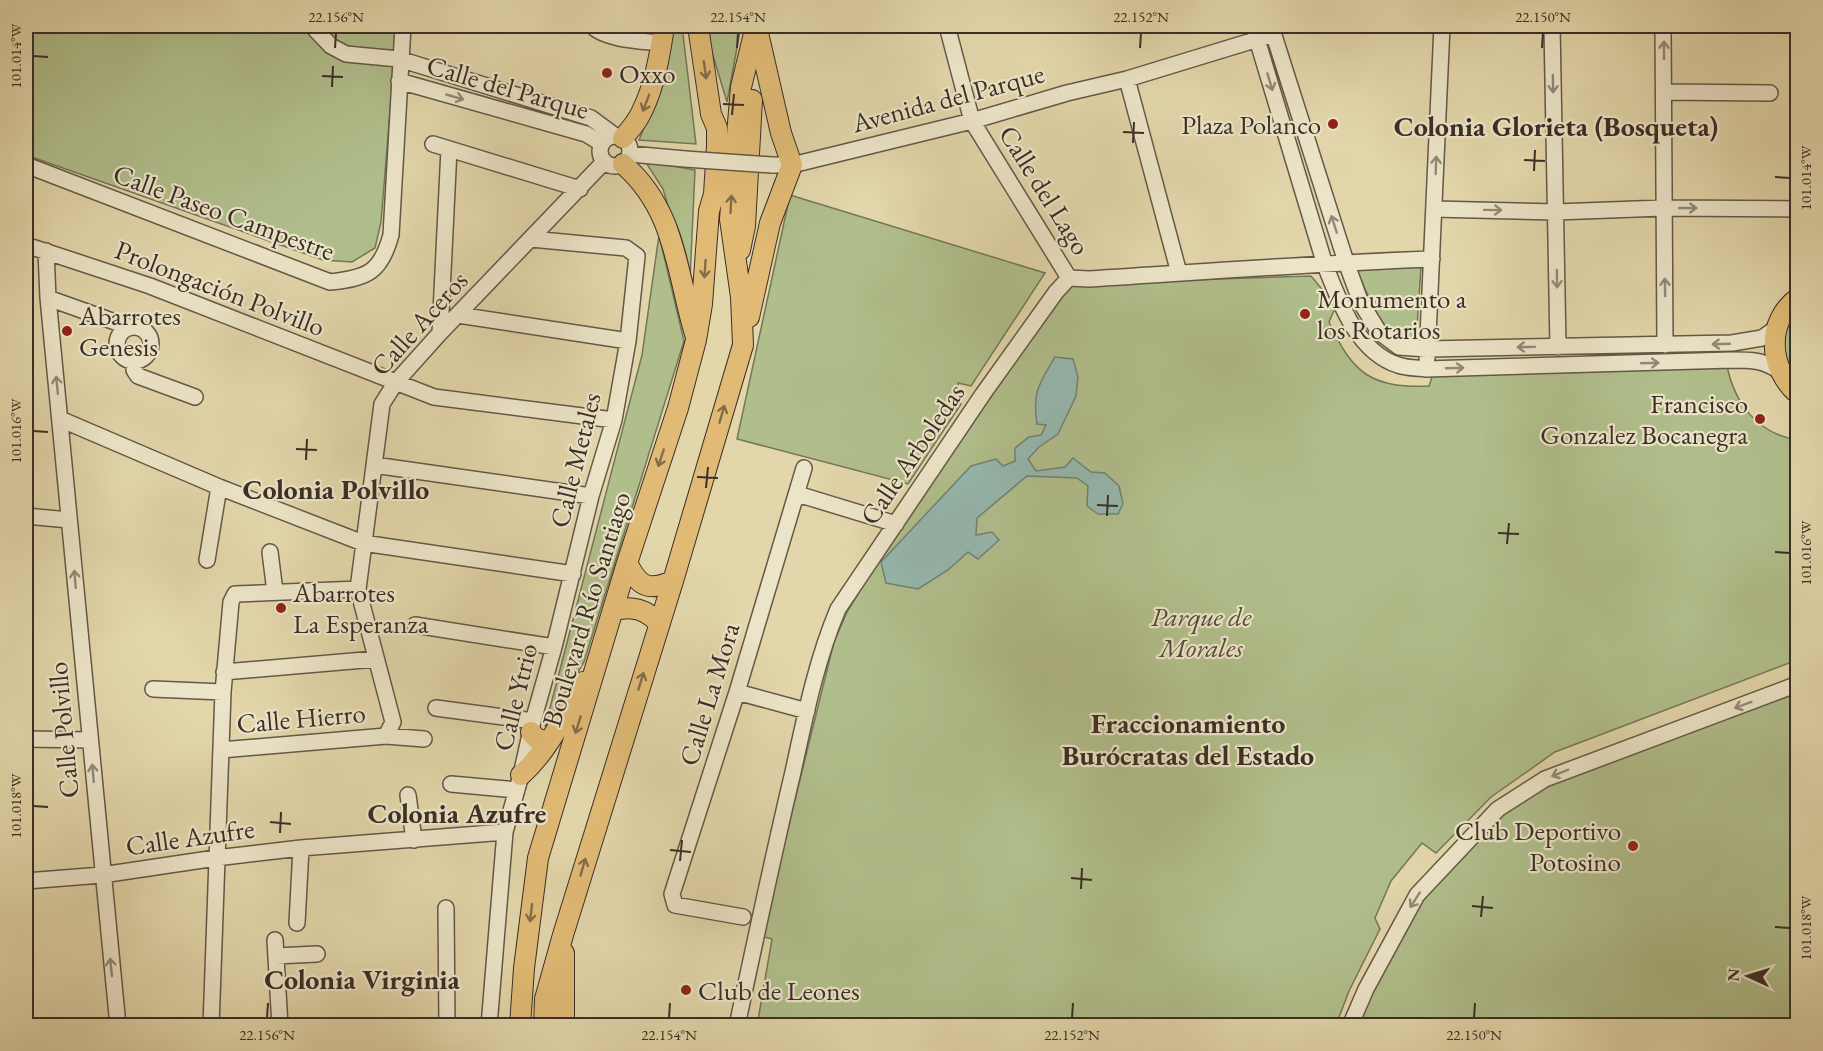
<svg xmlns="http://www.w3.org/2000/svg" width="1823" height="1051" viewBox="0 0 1823 1051" font-family="'EB Garamond',serif">
<style>
.green{fill:#b0be8b;stroke:#757658;stroke-width:1.5}
.water{fill:#95b8ae;stroke:#718178;stroke-width:1.5}
.lines{fill:none;stroke-linecap:round;stroke-linejoin:round}
.minor-casing{stroke:#645847;stroke-width:18}
.major-casing{stroke:#3a2e26;stroke-width:22}
.minor{stroke:#ece4c8;stroke-width:15}
.major{stroke:#e1bb75;stroke-width:20}
.minor-bridge-casing{stroke:#645847;stroke-width:18;stroke-linecap:butt}
.minor-bridge{stroke:#ece4c8;stroke-width:15}
.oneway{stroke:#938977}
.oneway2{stroke:#856d4a}
.ticks{fill:none;stroke:#3a2e26;stroke-width:2}
.poi-dot{fill:#8f2418;stroke:#ece4c8;stroke-width:2}
.labels{text-anchor:middle;dominant-baseline:central;stroke-width:4.5;stroke-linejoin:round;paint-order:stroke}
.poi-label{font-size:27px;fill:#3a2e26;stroke:#ece4c8;text-anchor:start}
.street-label{font-size:27px;fill:#3a2e26;stroke:#ece4c8}
.park-label{font-size:27px;font-style:italic;fill:#524b3a;stroke:#ece4c8}
.neighbourhood-label{font-size:28px;font-weight:bold;fill:#3a2e26;stroke:#ece4c8}
.neatline{fill:none;stroke:#3a2e26;stroke-width:2}
.ticks-label{font-size:15px;text-anchor:middle;fill:#3a2e26}
</style>
<rect width="100%" height="100%" fill="#e2d6aa"/>
<filter id="stains"><feTurbulence type="fractalNoise" baseFrequency=".00333" numOctaves="4"/><feColorMatrix values="0 0 0 0 .2 0 0 0 0 .09 0 0 0 0 .02 0 0 0 .5 -.17"/></filter>
<radialGradient id="worn" r=".72"><stop offset=".6" stop-color="#630" stop-opacity="0"/><stop offset="1" stop-color="#630" stop-opacity=".3"/></radialGradient>
<!-- green -->
<path class="green" d="M26,26H397L381,222L375,248L352,262L323,260L26,155Z
M673,26H682L696,144L639,140L647,120Z
M704,26H741L727,102Z
M645,161L695,170L690,280L663,189Z
M790,195L1045,273L971,386L958,383L961,404L908,484L737,439Z
M659,235L684,341L584,662L545,727L642,355Z
M1421,266L1416,344C1386,349 1366,290 1356,268Z
M1311,276L1336,306L1329,322C1353,374 1371,388 1429,386L1433,374L1727,366C1735,404 1757,433 1797,440V660L1555,752L1491,797L1436,853L1422,843L1391,881L1375,918L1380,929L1349,991L1336,1025L757,1026L772,939L764,937L779,864L834,642L847,612L875,566L1068,284Z
M1797,305V383L1781,354L1782,337Z
M1797,695V1025L1356,1026L1369,995L1419,904L1449,866L1516,802L1565,778L1789,696Z"/>
<!-- water -->
<path class="water" d="M1055,357L1073,359L1078,377L1076,396L1058,434L1039,447L1028,459L1036,471L1065,467L1073,458L1091,472L1105,473L1119,486L1123,504L1118,514H1098L1087,506L1088,486L1077,478L1027,476L977,518L976,535L992,532L999,540L978,559L968,552L948,570L918,589L886,583L881,562L971,466L996,459L1003,466L1015,461V448L1029,437L1041,435L1046,425L1037,424C1032,392 1039,384 1055,357Z"/>
<g class="lines">
<!-- minor casing -->
<g class="minor-casing">
<path id="minor" d="M312,26L331,46L346,54L399,59L591,118L614,135
M592,26C605,40 643,41 661,43
M947,26L972,121L1069,278
M1253,26L1325,265C1339,301 1357,352 1398,365C1406,368 1417,368 1426,369L1732,360C1751,360 1764,360 1779,371
M1271,26L1346,262L1361,303L1379,332L1399,347L1427,349L1732,343L1762,338L1776,328
M1552,26L1558,347
M1663,26L1665,345
M1127,79L1179,273
M399,81L586,134L601,143
M1664,92L1770,93
M600 151a15 15 0 1 1 30 0a15 15 0 1 1-30 0Z
M433,144L580,189
M630,154L685,159
M26,165L330,282C368,278 381,272 391,235L403,26
M772,165H792L972,121L1067,93L1127,79L1268,36
M1434,209L1556,212L1663,208L1798,209
M26,245L150,286L434,397L614,420
M46,251L48,298L118,1026
M1069,278L1089,279C1203,272 1318,263 1432,259
M48,298L129,327
M458,315L628,341
M117 344a17 17 0 1 1 34 0a17 17 0 1 1-34 0Z
M440,333L449,149
M1427,358L1442,26
M135,362L134,370L138,376L195,397
M60,419L219,487L363,543L573,574
M374,465L591,496
M796,498L804,496L896,524
M26,516L69,520
M270,552L275,592
M207,560L219,487
M415,625L554,647
M224,672L376,659
M153,689L223,692
M737,692L807,711
M436,708L533,721
M386,736L393,722L358,589L382,404L396,382L440,333L604,162
M26,739L90,740
M221,750L386,736L424,739
M451,784L517,790
M408,795L414,840
M26,881L102,875L216,858L301,848L505,832
M446,908L447,1026
M743,917L675,905L672,894L737,692L804,468
M297,923L301,848
M275,940L280,1026
M276,956L317,954
M211,1026L223,692L231,602L235,594L358,589
M489,1026L505,832L521,775L533,721L554,647L591,496L614,420L628,341L637,256L626,248L531,239
M737,1026C755,941 773,856 793,772C805,717 816,661 838,609L983,394L1056,292L1069,278
M1350,1026L1366,989L1417,895L1498,809L1545,779L1798,684"/>
</g>
<!-- major casing -->
<g class="major-casing">
<path id="major" d="M623,138C630,130 638,121 642,111C655,85 660,54 664,26
M623,164C676,210 676,271 695,334
M740,250L745,226L752,100
M1798,298C1765,322 1769,369 1798,394
M749,317L770,223L792,165L781,133L758,33
M627,563C639,586 647,592 673,581
M613,611C631,605 647,609 659,624
M531,732C536,740 541,741 550,740
M521,775C549,750 565,714 583,682
M564,953V1026
M520,1026L524,968L538,858L627,563L678,408L696,340L702,304L709,211L714,194L717,146V128L711,114L698,26
M544,1026L545,999L563,935L673,581L743,345L741,297L730,219L741,87L756,26"/>
</g>
<!-- minor -->
<use href="#minor" class="minor"/>
<!-- major -->
<use href="#major" class="major"/>
<!-- minor-bridge casing -->
<g class="minor-bridge-casing">
<path id="minor-bridge" d="M685,159L772,165"/>
</g>
<!-- minor-bridge -->
<use href="#minor-bridge" class="minor-bridge"/>
</g>
<!-- one-way arrows -->
<defs><path id="oneway-shaft" d="M-6 0H5M1.5-3L5.5 0L1.5 3" fill="none" stroke-width="1.6" stroke-linecap="round" stroke-linejoin="round" transform="scale(1.5)"/></defs>
<g class="oneway">
<use href="#oneway-shaft" transform="translate(1664 50) rotate(-90)"/>
<use href="#oneway-shaft" transform="translate(1270 82) rotate(73)"/>
<use href="#oneway-shaft" transform="translate(1553 84) rotate(89)"/>
<use href="#oneway-shaft" transform="translate(455 97) rotate(16)"/>
<use href="#oneway-shaft" transform="translate(1436 165) rotate(-88)"/>
<use href="#oneway-shaft" transform="translate(1688 208)"/>
<use href="#oneway-shaft" transform="translate(1493 210) rotate(1)"/>
<use href="#oneway-shaft" transform="translate(1334 224) rotate(-108)"/>
<use href="#oneway-shaft" transform="translate(1557 279) rotate(89)"/>
<use href="#oneway-shaft" transform="translate(1665 287) rotate(-91)"/>
<use href="#oneway-shaft" transform="translate(1721 344) rotate(178)"/>
<use href="#oneway-shaft" transform="translate(1526 347) rotate(179)"/>
<use href="#oneway-shaft" transform="translate(1650 363) rotate(-2)"/>
<use href="#oneway-shaft" transform="translate(1455 368) rotate(-2)"/>
<use href="#oneway-shaft" transform="translate(57 385) rotate(-96)"/>
<use href="#oneway-shaft" transform="translate(75 579) rotate(-95)"/>
<use href="#oneway-shaft" transform="translate(1743 705) rotate(160)"/>
<use href="#oneway-shaft" transform="translate(93 773) rotate(-95)"/>
<use href="#oneway-shaft" transform="translate(1560 773) rotate(158)"/>
<use href="#oneway-shaft" transform="translate(1415 900) rotate(123)"/>
<use href="#oneway-shaft" transform="translate(111 967) rotate(-96)"/>
</g>
<g class="oneway2">
<use href="#oneway-shaft" transform="translate(705 70) rotate(82)"/>
<use href="#oneway-shaft" transform="translate(646 103) rotate(111)"/>
<use href="#oneway-shaft" transform="translate(731 204) rotate(-87)"/>
<use href="#oneway-shaft" transform="translate(705 269) rotate(94)"/>
<use href="#oneway-shaft" transform="translate(722 414) rotate(-74)"/>
<use href="#oneway-shaft" transform="translate(661 458) rotate(108)"/>
<use href="#oneway-shaft" transform="translate(641 681) rotate(-73)"/>
<use href="#oneway-shaft" transform="translate(578 725) rotate(107)"/>
<use href="#oneway-shaft" transform="translate(583 867) rotate(-74)"/>
<use href="#oneway-shaft" transform="translate(531 913) rotate(97)"/>
</g>
<!-- ticks -->
<path class="ticks" d="M335,48L336,33M737,48L738,33M1140,48L1141,33M1542,48L1543,33M33,56L48,57M322,76L343,77M332,87L333,66M723,104L744,105M732,115L734,94M1123,132L1144,133M1133,143L1134,122M1524,160L1545,161M1534,171L1535,150M1775,177L1790,178M33,431L48,432M296,449L317,450M306,460L307,439M697,477L718,478M706,488L708,467M1097,505L1118,506M1107,516L1108,495M1498,533L1519,534M1507,544L1509,523M1775,552L1790,553M33,806L48,807M270,822L291,824M280,833L281,812M670,850L691,852M680,861L682,840M1071,878L1092,880M1081,889L1082,868M1472,906L1493,908M1481,917L1483,896M1775,927L1790,928M267,1018L268,1003M669,1018L670,1003M1072,1018L1073,1003M1474,1018L1475,1003"/>
<!-- markers -->
<g class="poi-dot">
<circle cx="607" cy="73" r="6"/>
<circle cx="1333" cy="124" r="6"/>
<circle cx="1305" cy="314" r="6"/>
<circle cx="67" cy="331" r="6"/>
<circle cx="1760" cy="419" r="6"/>
<circle cx="281" cy="608" r="6"/>
<circle cx="1633" cy="846" r="6"/>
<circle cx="686" cy="990" r="6"/>
</g>
<g class="labels">
<!-- poi labels -->
<g class="poi-label">
<text x="619" y="73">Oxxo</text>
<text x="1321" y="124" text-anchor="end">Plaza Polanco</text>
<text x="1317" y="298">Monumento a<tspan x="1317" dy="31">los Rotarios</tspan></text>
<text x="79" y="315">Abarrotes<tspan x="79" dy="31">Genesis</tspan></text>
<text x="1748" y="403" text-anchor="end">Francisco<tspan x="1748" dy="31">Gonzalez Bocanegra</tspan></text>
<text x="293" y="592">Abarrotes<tspan x="293" dy="31">La Esperanza</tspan></text>
<text x="1621" y="830" text-anchor="end">Club Deportivo<tspan x="1621" dy="31">Potosino</tspan></text>
<text x="698" y="990">Club de Leones</text>
</g>
<!-- street labels -->
<g class="street-label">
<text transform="translate(508 87) rotate(16)">Calle del Parque</text>
<text transform="translate(948 98) rotate(-15)">Avenida del Parque</text>
<text transform="translate(1045 190) rotate(58)">Calle del Lago</text>
<text transform="translate(224 212) rotate(20)">Calle Paseo Campestre</text>
<text transform="translate(220 288) rotate(21)">Prolongación Polvillo</text>
<text transform="translate(419 323) rotate(-48)">Calle Aceros</text>
<text transform="translate(912 454) rotate(-56)">Calle Arboledas</text>
<text transform="translate(575 460) rotate(-76)">Calle Metales</text>
<text transform="translate(586 609) rotate(-73)">Boulevard Río Santiago</text>
<text transform="translate(709 694) rotate(-73)">Calle La Mora</text>
<text transform="translate(515 697) rotate(-76)">Calle Ytrio</text>
<text transform="translate(301 718) rotate(-5)">Calle Hierro</text>
<text transform="translate(63 730) rotate(-95)">Calle Polvillo</text>
<text transform="translate(190 837) rotate(-8)">Calle Azufre</text>
</g>
<!-- park labels -->
<g class="park-label">
<text x="1201" y="616">Parque de<tspan x="1201" dy="31">Morales</tspan></text>
</g>
<!-- neighbourhood labels -->
<g class="neighbourhood-label">
<text x="1556" y="126">Colonia Glorieta (Bosqueta)</text>
<text x="336" y="489">Colonia Polvillo</text>
<text x="1188" y="723">Fraccionamiento<tspan x="1188" dy="32">Burócratas del Estado</tspan></text>
<text x="457" y="813">Colonia Azufre</text>
<text x="362" y="979">Colonia Virginia</text>
</g>
</g>
<!-- margin -->
<rect width="1823" height="1051" fill="none" stroke="#e2d6aa" stroke-width="66"/>
<!-- north arrow -->
<g transform="translate(1748 976) rotate(274)" stroke="#ece4c8" stroke-width="4.5" paint-order="stroke">
<path d="M0-4.5L10 22L0 15L-10 22Z" fill="#3a2e26"/>
<text y="-9" font-size="16" font-weight="bold" text-anchor="middle" fill="#3a2e26">N</text>
</g>
<rect x="33" y="33" width="1757" height="985" class="neatline"/>
<g class="ticks-label">
<text x="336" y="22">22.156°N</text>
<text x="738" y="22">22.154°N</text>
<text x="1141" y="22">22.152°N</text>
<text x="1543" y="22">22.150°N</text>
<text transform="translate(16 56) rotate(-90)" y="5">101.014°W</text>
<text transform="translate(1806 178) rotate(-90)" y="5">101.014°W</text>
<text transform="translate(16 431) rotate(-90)" y="5">101.016°W</text>
<text transform="translate(1806 553) rotate(-90)" y="5">101.016°W</text>
<text transform="translate(16 806) rotate(-90)" y="5">101.018°W</text>
<text transform="translate(1806 928) rotate(-90)" y="5">101.018°W</text>
<text x="267" y="1040">22.156°N</text>
<text x="669" y="1040">22.154°N</text>
<text x="1072" y="1040">22.152°N</text>
<text x="1474" y="1040">22.150°N</text>
</g>
<rect width="100%" height="100%" filter="url(#stains)"/>
<rect width="100%" height="100%" fill="url(#worn)"/>
</svg>
